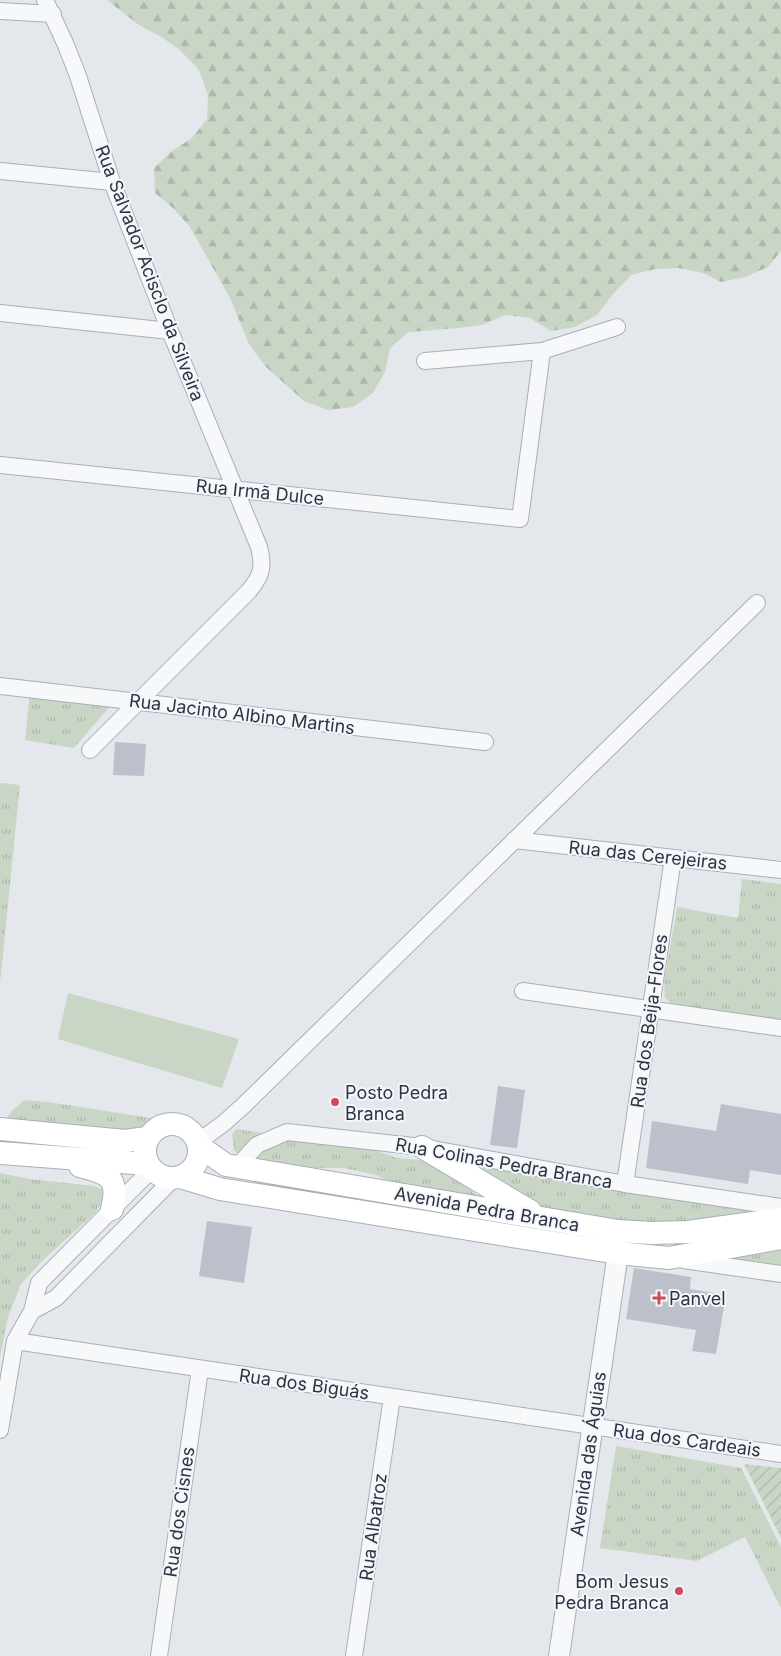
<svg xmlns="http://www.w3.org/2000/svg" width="781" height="1656" viewBox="0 0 781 1656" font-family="Inter,sans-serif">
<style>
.grass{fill:url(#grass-tufts)}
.forest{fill:url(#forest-firs)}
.garden{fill:url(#garden-furrows)}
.pitch{fill:#c9d6c5}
.building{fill:#bbc0ca}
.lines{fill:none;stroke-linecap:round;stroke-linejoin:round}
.minor-casing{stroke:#a9aeb7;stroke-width:18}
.tertiary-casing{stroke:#a9aeb7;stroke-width:22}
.secondary-casing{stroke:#a9aeb7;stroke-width:24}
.minor{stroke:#f7f8fa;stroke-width:16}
.tertiary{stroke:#f7f8fa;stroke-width:20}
.secondary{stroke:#fff;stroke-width:22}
.poi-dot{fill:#d1495b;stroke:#f4f6f9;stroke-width:2}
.labels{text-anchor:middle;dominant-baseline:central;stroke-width:4;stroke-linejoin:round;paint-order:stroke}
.street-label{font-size:18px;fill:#2b3445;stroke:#f4f6f9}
.poi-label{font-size:18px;fill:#2b3445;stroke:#f4f6f9;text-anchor:start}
</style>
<defs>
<pattern id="grass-tufts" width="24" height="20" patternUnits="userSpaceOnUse" patternTransform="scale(1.25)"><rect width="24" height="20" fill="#c9d6c5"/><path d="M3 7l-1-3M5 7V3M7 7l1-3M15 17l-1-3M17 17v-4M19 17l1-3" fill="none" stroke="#adb8ab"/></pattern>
<pattern id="forest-firs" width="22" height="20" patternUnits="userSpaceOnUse" patternTransform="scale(1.25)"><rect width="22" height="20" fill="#c9d6c5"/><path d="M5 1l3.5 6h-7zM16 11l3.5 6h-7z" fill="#adb8ab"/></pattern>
<pattern id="garden-furrows" width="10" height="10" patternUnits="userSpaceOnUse" patternTransform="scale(1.25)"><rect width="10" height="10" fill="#c9d6c5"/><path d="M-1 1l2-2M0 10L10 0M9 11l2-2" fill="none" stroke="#adb8ab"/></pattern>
</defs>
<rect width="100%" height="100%" fill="#e4e7ec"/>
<!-- grass -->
<path class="grass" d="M30,691L114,702L74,748L25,740Z
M0,783L20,785L0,983Z
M742,879L781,884V1022L672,1004L665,997L664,982L677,907L738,918Z
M24,1100L48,1102L177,1122L179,1125C175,1135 166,1139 155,1142L4,1122L12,1111Z
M236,1129L374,1150L397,1158L423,1160L463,1181L477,1196L397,1186L376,1175L344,1168H315L304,1172L242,1158L234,1150L232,1134Z
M465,1163L758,1209L726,1219L634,1227L536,1208Z
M0,1173L30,1179L93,1186L104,1190V1199L95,1213L42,1261L21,1284L8,1317L0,1357Z
M781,1248V1266L722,1257Z
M616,1446L741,1468L781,1547V1608L745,1537L697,1561L600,1548Z"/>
<!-- forest -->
<path class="forest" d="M107,0H781V251L768,267L745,277L721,282L703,273L679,268L655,269L631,275L614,293L597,315L575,327L551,331L530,318L505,315L482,325L458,328L409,332L390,348L385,372L373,393L353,407L328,410L304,401L265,366L249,344L230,298L190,227L174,209L155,193L154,168L172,151L192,138L207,119L208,95L199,70L180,50L160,36L139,25Z"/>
<!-- garden -->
<path class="garden" d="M744,1464L781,1468V1538Z"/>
<!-- pitch -->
<path class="pitch" d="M68,993L239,1039L222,1088L58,1039Z"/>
<!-- building -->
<path class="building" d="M115,742L146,744L144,776L113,775Z
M498,1086L525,1090L517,1148L490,1145Z
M721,1104L781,1114V1175L750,1170L748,1184L646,1168L652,1121L716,1131Z
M207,1221L252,1227L244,1283L199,1276Z
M634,1268L691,1277L690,1289L726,1295L716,1354L692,1351L696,1330L626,1319Z"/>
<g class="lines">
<!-- minor casing -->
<g class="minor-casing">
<path id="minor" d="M45,0L65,43L77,73L112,182L170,331L259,547C264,567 262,575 249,591L90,750
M0,11L53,14
M0,171L112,182
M0,313L170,331
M425,361L542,351
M0,465L520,519L542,351L617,327
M0,686L485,742
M514,840L781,870
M523,991L781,1028
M198,1142L224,1123L244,1105L757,603
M237,1167L257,1145L287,1132L422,1147L625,1184L781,1207
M625,1184L673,858
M683,1260L781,1274
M32,1311L56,1298L174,1178
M15,1341L781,1454
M0,1430L15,1341L32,1311L39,1283L152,1169
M159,1656L200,1369
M354,1656L392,1397"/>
</g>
<!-- tertiary casing -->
<g class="tertiary-casing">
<path id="tertiary" d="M559,1656L618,1253"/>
</g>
<!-- secondary casing -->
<g class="secondary-casing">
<path id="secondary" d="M145 1151a27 27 0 1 1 54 0a27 27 0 1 1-54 0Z
M0,1129L125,1141L147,1138
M199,1146L226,1165L618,1231L651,1233L688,1232L781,1219
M422,1147L530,1211
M0,1153L147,1164
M80,1166C108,1173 120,1177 112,1209
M180,1177L220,1189L618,1253L669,1258L781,1238"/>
</g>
<!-- minor -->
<use href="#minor" class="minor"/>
<!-- tertiary -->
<use href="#tertiary" class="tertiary"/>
<!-- secondary -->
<use href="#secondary" class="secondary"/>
</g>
<!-- markers -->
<g class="poi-dot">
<circle cx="335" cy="1102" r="5"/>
<path d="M656.5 1290.5h5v5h5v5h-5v5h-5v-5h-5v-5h5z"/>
<circle cx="679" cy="1591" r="5"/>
</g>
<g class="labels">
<!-- street labels -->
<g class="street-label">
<text transform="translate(150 273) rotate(69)">Rua Salvador Acisclo da Silveira</text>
<text transform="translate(260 492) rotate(6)">Rua Irmã Dulce</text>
<text transform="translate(242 714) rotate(7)">Rua Jacinto Albino Martins</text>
<text transform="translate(648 855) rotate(6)">Rua das Cerejeiras</text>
<text transform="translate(649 1021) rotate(-82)">Rua dos Beija-Flores</text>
<text transform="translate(504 1163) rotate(10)">Rua Colinas Pedra Branca</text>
<text transform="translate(487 1209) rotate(10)">Avenida Pedra Branca</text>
<text transform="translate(304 1384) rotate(8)">Rua dos Biguás</text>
<text transform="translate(687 1440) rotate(8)">Rua dos Cardeais</text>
<text transform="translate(588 1454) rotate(-82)">Avenida das Águias</text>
<text transform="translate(179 1512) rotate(-82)">Rua dos Cisnes</text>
<text transform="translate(373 1527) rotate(-82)">Rua Albatroz</text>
</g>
<!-- poi labels -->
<g class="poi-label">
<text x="345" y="1092">Posto Pedra<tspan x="345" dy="21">Branca</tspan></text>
<text x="669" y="1298">Panvel</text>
<text x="669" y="1581" text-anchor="end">Bom Jesus<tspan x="669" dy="21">Pedra Branca</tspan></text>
</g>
</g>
</svg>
